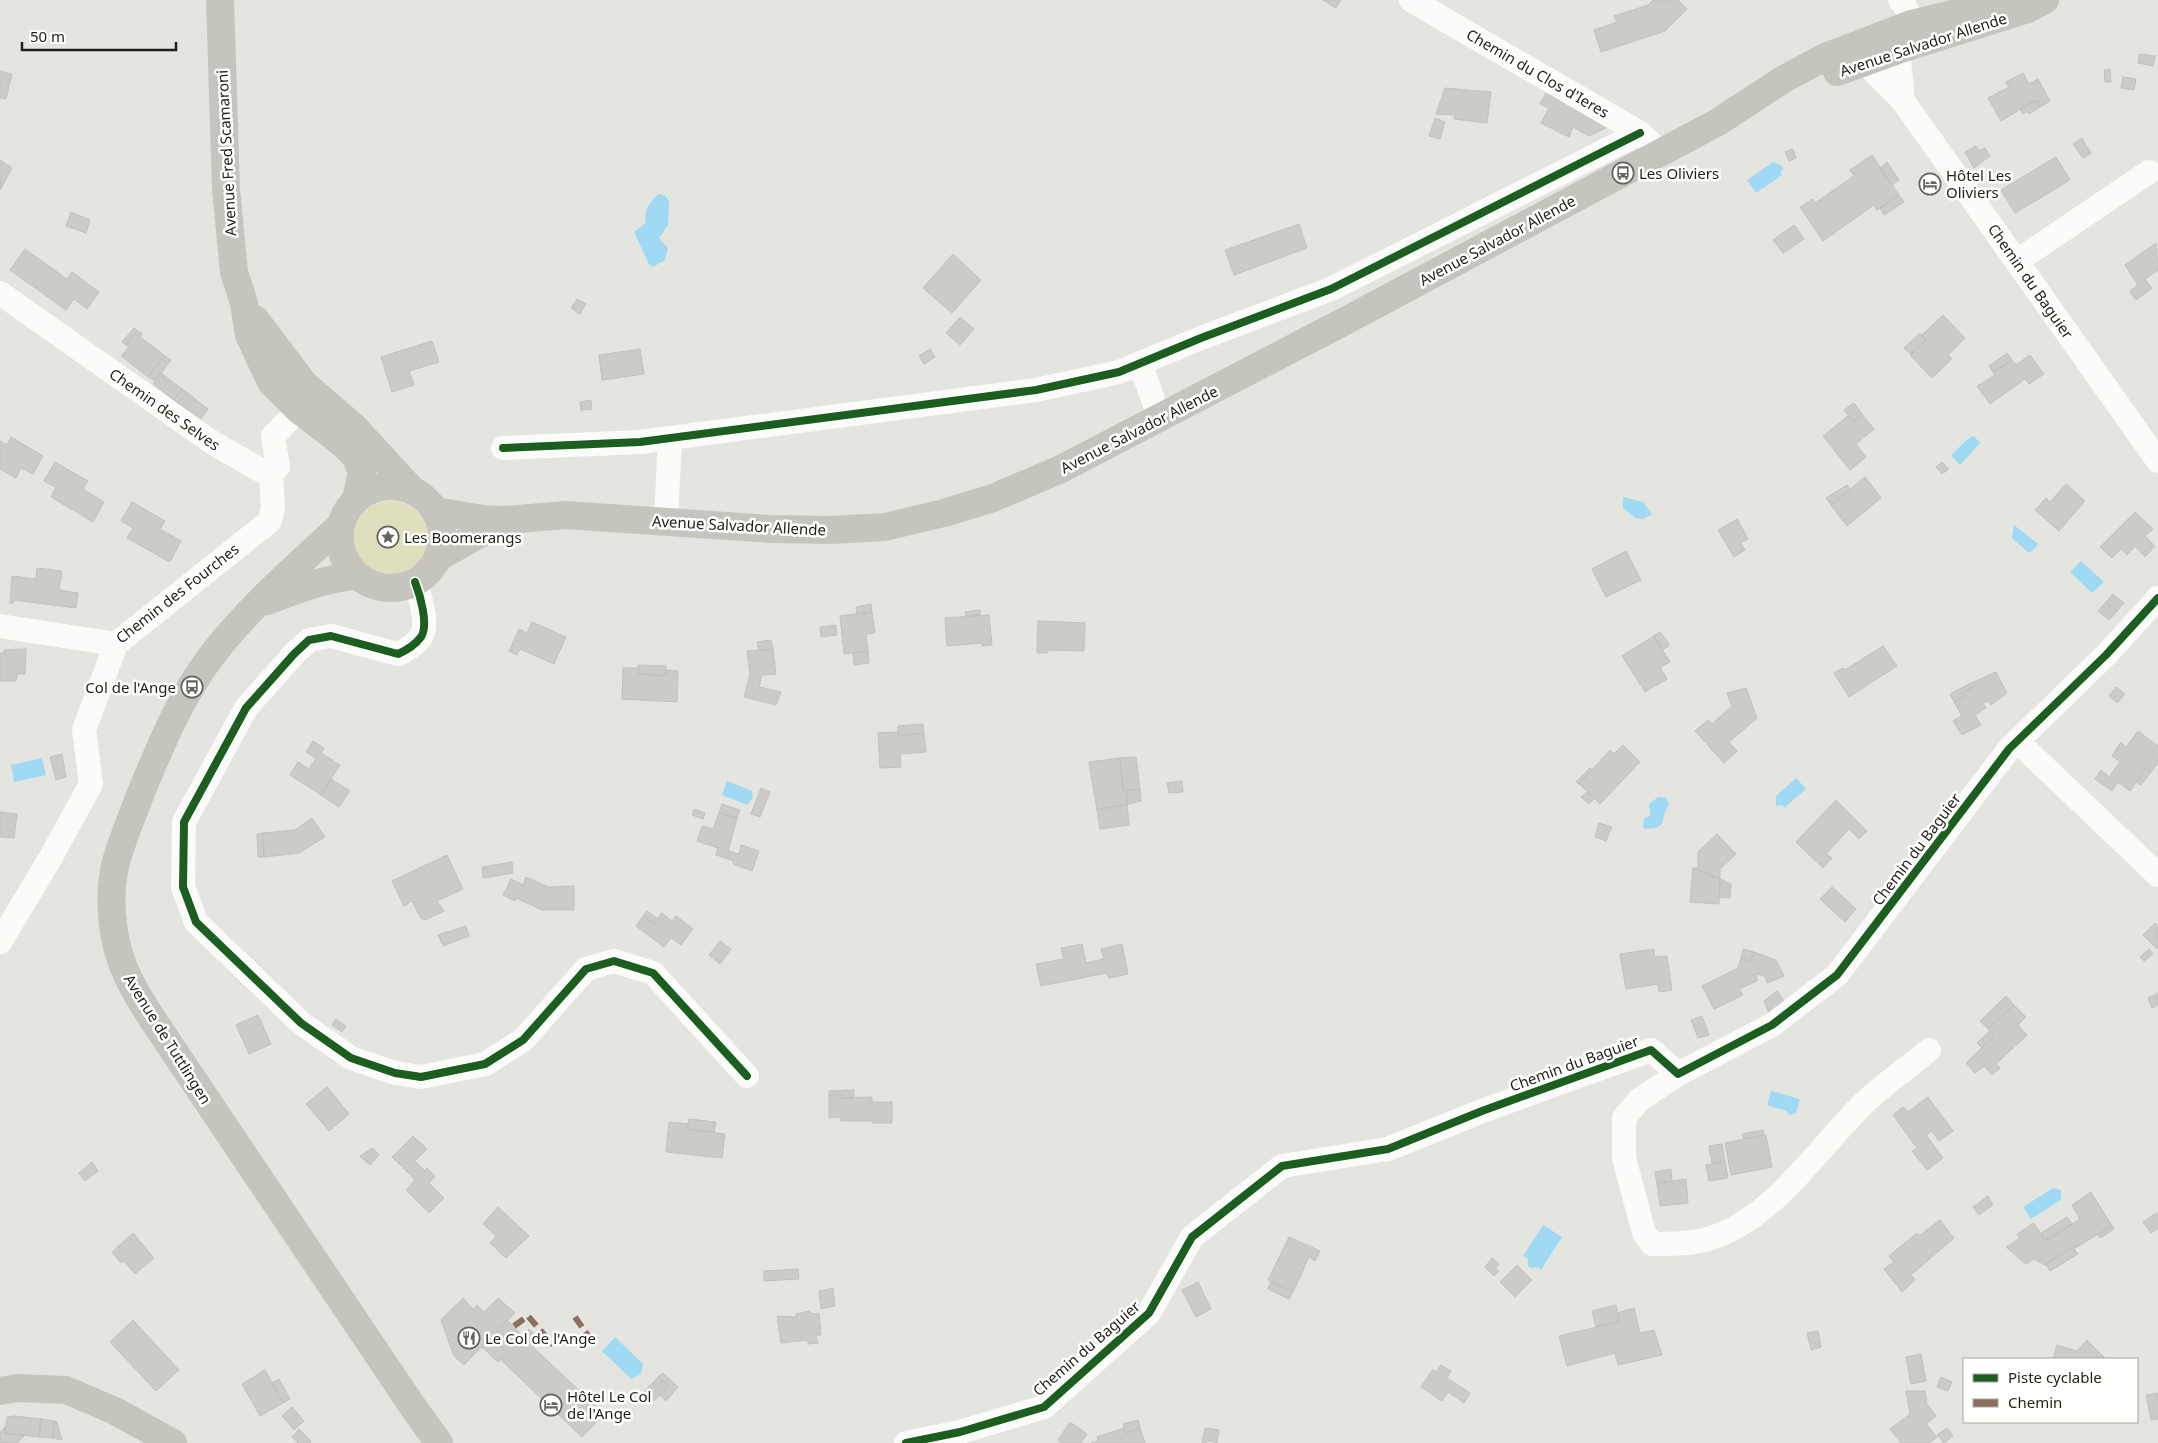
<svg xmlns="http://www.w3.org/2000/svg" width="2158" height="1443" viewBox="0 0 2158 1443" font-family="'Noto Sans',sans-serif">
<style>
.green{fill:#e0dfbd}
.water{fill:#9fd9f4}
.building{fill:#cbcbc7;stroke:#c1c1bd}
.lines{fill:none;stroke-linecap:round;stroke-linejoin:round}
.minor{stroke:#fbfbfa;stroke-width:24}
.major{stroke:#c5c5be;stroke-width:28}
.quiet{stroke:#8d6e63;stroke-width:6;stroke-dasharray:12 6;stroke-linecap:butt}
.cycleway-casing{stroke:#fffffe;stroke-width:11}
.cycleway{stroke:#1b5e20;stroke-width:8}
.labels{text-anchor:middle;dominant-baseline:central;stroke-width:5;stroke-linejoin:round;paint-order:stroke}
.street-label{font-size:15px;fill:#1f1f1b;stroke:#fffffe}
.poi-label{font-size:15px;fill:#1f1f1b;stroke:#fffffe;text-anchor:start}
</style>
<rect width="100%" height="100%" fill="#e5e5e0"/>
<!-- green -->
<path class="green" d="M354 538a37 37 0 1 1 74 0a37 37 0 1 1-74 0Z"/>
<!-- water -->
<path class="water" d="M1773,162L1781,165L1783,169L1780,172L1782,175L1756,193L1747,180Z
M659,194L664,195L669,201L668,225L659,238L668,248L665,260L653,267L649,264L634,232L646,223C643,212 650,200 659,194Z
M1974,436L1980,443L1960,465L1951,455L1969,438Z
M1623,497L1643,502L1652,514L1643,519L1635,518L1623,508Z
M2014,525L2037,543V546L2029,553L2012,538Z
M2081,561L2104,582L2092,593L2070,572Z
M42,758L46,775L14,782L11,765Z
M1796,778L1806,789L1784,808L1783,805L1776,806V796Z
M727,781L752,791L753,798L747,805L722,795Z
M1658,797L1666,798L1669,804L1664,814L1662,824L1656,828L1645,829L1643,827L1644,818L1650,816L1649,804Z
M1771,1091L1800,1099L1796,1113L1791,1115L1788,1114L1787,1111L1767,1105Z
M2053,1188L2061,1190V1200L2031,1219L2023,1207Z
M1543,1225L1562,1237L1541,1270L1538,1267L1531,1268L1528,1266V1259L1523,1256Z
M615,1337L643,1364L641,1374L631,1379L602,1351Z"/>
<!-- building -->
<path class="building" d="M1323,0H1341L1336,8Z
M1653,0H1678L1687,9L1665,31L1601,52L1594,30L1617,22L1614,16L1648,5Z
M2139,54L2155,56L2153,66L2138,63Z
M2110,69L2111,82H2105L2104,70Z
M0,71L12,74L6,99L0,98Z
M2023,73L2029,84L2038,79L2050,101L2040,107L2036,100L2001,121L1988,98L2009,87L2006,82Z
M2123,77L2136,79L2134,90L2121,88Z
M1445,88L1491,92L1487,123L1454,119L1455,115L1436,114Z
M1549,88L1614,124L1589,136L1573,127L1569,137L1541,123L1549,108L1540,104Z
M2036,100L2040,107L2029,114L2028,111L2023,114L2020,109Z
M1435,118L1445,122L1440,139L1429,136Z
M2082,138L2091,153L2083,158L2073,144Z
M1976,146L1979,151L1985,148L1990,156L1974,168L1965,152Z
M1793,149L1796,158L1789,161L1785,152Z
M1872,155L1899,195L1877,210L1874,205L1823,241L1800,207L1813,199L1815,203L1854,176L1850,170Z
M2056,157L2070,180L2015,213L2001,190Z
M0,160L12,168L0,190Z
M1887,162L1899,180L1892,185L1880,168Z
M1899,195L1904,202L1884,215L1880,208Z
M71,212L90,220L86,233L66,226Z
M1299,224L1307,248L1234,275L1225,250Z
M1794,225L1804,239L1783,253L1773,240Z
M2156,243L2158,270L2145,279L2152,288L2136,300L2130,291L2138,285L2125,265Z
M25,249L67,279L72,272L99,292L87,309L74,299L66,310L10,270Z
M953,254L981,280L952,313L923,288Z
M577,299L586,304L580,314L571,308Z
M1943,315L1965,338L1948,355L1952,359L1932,378L1910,355L1926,340L1922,335Z
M960,317L974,329L960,345L946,333Z
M134,328L142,334L140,337L135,333L126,345L122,342Z
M135,333L165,356L148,377L121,356L129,347L126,345Z
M1920,333L1926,340L1911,354L1904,348Z
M432,341L439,362L409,371L414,385L392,392L381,357Z
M640,349L644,374L602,380L599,355Z
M930,349L935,357L924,364L919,356Z
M2007,353L2012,360L1993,372L1989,366Z
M2030,355L2044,374L2029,384L2025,379L1990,404L1977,386L1995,375L1993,372L2012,360L2016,365Z
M165,356L171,360L155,381L148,377Z
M161,373L182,389L174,400L153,384Z
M182,389L188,393L178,403L174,400Z
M188,393L195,399L185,409L178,403Z
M195,399L208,409L200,420L185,409Z
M591,400L592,409L581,410L580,402Z
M1854,403L1862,414L1853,422L1844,410Z
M1862,414L1874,429L1856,444L1866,457L1850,470L1823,436L1848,416L1853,422Z
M11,437L43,456L33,474L21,468L16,478L0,469V441L7,445Z
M55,462L88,481L83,489L104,502L93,522L51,497L56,487L44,481Z
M1942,462L1949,469L1942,474L1936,467Z
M1865,477L1881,498L1847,526L1831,505Z
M2066,484L2085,501L2059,531L2035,510L2046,498L2050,502Z
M1847,485L1850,490L1831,505L1826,498Z
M132,502L165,521L160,529L181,541L170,562L127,538L133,528L121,521Z
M2135,512L2153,529L2145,536L2155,546L2145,557L2135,546L2127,555L2121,549L2112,558L2100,547Z
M1737,519L1748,539L1741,543L1745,550L1734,557L1718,530Z
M1626,551L1641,580L1606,597L1592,569Z
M37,568L62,571L59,590L78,593L76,608L14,600L13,603H10L12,576L36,579Z
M2113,594L2124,603L2117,611L2106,602Z
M2106,602L2117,611L2109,620L2098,611Z
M871,604L872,612L857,614L856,607Z
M980,610V615L966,616L965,612Z
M872,612L875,633L866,634L868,651L844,654L840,616Z
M989,615L992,645L982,646V643L947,646L945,618Z
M1038,621L1085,623L1084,651L1047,650V653H1037Z
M532,622L566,637L554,664L520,649L517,655L509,651L519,629L527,633Z
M836,625L837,635L821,637L820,627Z
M1660,632L1668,642L1669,646L1662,650L1654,636Z
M1654,636L1670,662L1660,667L1667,679L1645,692L1622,656Z
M771,640L773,649L759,650L757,642Z
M1883,646L1897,666L1849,697L1834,673L1843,668L1845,670Z
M26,649L25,674H17L16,681H0V653H4V650Z
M773,649L776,674L762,675L759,687L781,692L776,705L744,697L750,675L747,651Z
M868,651L869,663L854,665L853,653Z
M638,665L666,666V676L639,674Z
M623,668H639V674L666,676V670L678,671L677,702L622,699Z
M1996,672L2007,693L1991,705L1988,701L1983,703L1986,708L1975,715L1981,725L1962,735L1953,721L1962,716L1954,702L1964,697L1962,693L1972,688L1969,684Z
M1969,684L1972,688L1962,693L1964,697L1954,702L1950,694Z
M2116,687L2125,694L2117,703L2109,696Z
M1746,688L1757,718L1729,742L1737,751L1724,763L1695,731L1708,720L1712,724L1732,706L1727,693Z
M923,724L924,733L898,736V726Z
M2138,731L2158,746V763L2151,772L2146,768L2130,791L2118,782L2112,791L2095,779L2101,770L2109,777L2120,762L2112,756L2121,742L2126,747Z
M898,732V736L924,733L926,752L900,754L901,767L880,768L878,733Z
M313,741L324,748L321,753L340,765L321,795L290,775L298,762L309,769L316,758L306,752Z
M1623,745L1640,762L1600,804L1579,784L1610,750L1614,754Z
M62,754L66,777L56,780L50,757Z
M1136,757L1140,789L1123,790L1120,758Z
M1120,758L1123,790L1126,791L1128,804L1097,810L1089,762Z
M1590,768L1592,770L1579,784L1576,782Z
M2146,768L2151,772L2141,785L2136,782Z
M331,779L350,791L339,807L321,795Z
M1182,781L1183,792L1169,793L1167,783Z
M761,788L770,792L760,817L751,814Z
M1140,789L1141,801L1128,804L1126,791Z
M1587,792L1594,799L1589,804L1581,797Z
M1836,800L1867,831L1859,839L1849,829L1826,854L1832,858L1823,868L1796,842Z
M722,804L740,810L737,818L719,813Z
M1127,804L1129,825L1100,829L1097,810Z
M694,809L705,813L703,819L692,815Z
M0,812L17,814L14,838L0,837Z
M719,813L737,818L728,851L739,854L741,845L759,851L752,871L733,864L734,861L716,855L718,848L697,841L702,826L713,829Z
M312,818L325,837L299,853L264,857L263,833L295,830Z
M1599,823L1612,827L1606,841L1595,837Z
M263,833L264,857H258L257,834Z
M1717,834L1736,854L1720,869V879L1693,868H1698V852Z
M447,855L463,889L437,901L444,911L425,920L421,918L412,901L404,906L392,881Z
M512,862L513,873L483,878L482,867Z
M1693,868L1720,879L1719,904L1690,902Z
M526,877L548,887L574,886V910H542L516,898L515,901L503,895L511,879L523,885Z
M1720,879L1731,884L1730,898L1719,897Z
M1832,887L1856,909L1845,922L1820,899Z
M647,911L658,919L654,924L643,916Z
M662,913L672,921L676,916L693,929L681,945L671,938L664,947L636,926L643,916L654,924Z
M2155,923L2158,926L2157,949L2143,935Z
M466,926L469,936L443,946L438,935Z
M720,941L731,949L720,964L709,955Z
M1082,944L1086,963L1104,959L1101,949L1122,944L1128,974L1109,978L1107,973L1041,986L1036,964L1064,959L1061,948Z
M1654,949L1655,957L1667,956L1672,990L1659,992L1658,984L1626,989L1620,954Z
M1743,949L1754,952L1751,962L1741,958Z
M2149,949L2153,954L2144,961L2140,957Z
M1754,952L1776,960L1784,976L1767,983L1765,976L1757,974V981L1739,989L1743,995L1714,1009L1702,986L1738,968L1741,958L1751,962Z
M1777,991L1784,1001L1769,1013L1764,1001Z
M2158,993V1005L2152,1008L2148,998Z
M2006,996L2014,1005L1988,1029L1980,1021Z
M2014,1005L2026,1017L2018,1025L2027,1035L1996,1064L2000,1068L1992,1075L1984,1066L1975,1073L1966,1063L1994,1036L1988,1029Z
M258,1015L271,1044L249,1054L236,1025Z
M1702,1016L1709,1035L1698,1038L1691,1020Z
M336,1019L346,1026L342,1032L332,1025Z
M1990,1031L1994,1036L1982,1048L1977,1043Z
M327,1087L349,1114L329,1131L306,1104Z
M854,1090V1098H841V1095H829V1091Z
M829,1095H841V1098L872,1097V1102H892V1123H872V1121H841V1117L829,1118Z
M1928,1097L1953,1131L1939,1141L1932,1131L1926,1135L1943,1158L1927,1170L1912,1151L1917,1148L1893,1115L1903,1107L1908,1112Z
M689,1119L716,1122L714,1132L687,1129Z
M669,1122L688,1124L687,1129L725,1134L722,1158L666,1152Z
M1763,1130L1764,1135L1744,1139L1742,1134Z
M1766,1135L1772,1167L1731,1175L1725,1143Z
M413,1136L427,1149L415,1161L425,1171L427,1168L435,1176L429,1183L444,1198L429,1213L406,1190L415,1180L392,1157Z
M1722,1144L1725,1161L1712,1163L1709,1146Z
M373,1148L379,1155L370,1165L360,1156Z
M1725,1161L1728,1178L1709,1181L1706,1165Z
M92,1162L98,1171L85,1181L79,1173Z
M1671,1169L1672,1181L1657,1183L1655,1172Z
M1686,1179L1688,1203L1660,1206L1657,1183Z
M2091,1192L2112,1226L2077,1247L2075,1245L2045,1265L2034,1259L2026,1264L2006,1247L2020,1238L2017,1234L2034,1223L2045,1241L2080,1219L2072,1205Z
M1988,1196L1993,1205L1979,1215L1973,1207Z
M498,1207L529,1236L506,1258L490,1243L496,1236L483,1224Z
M2156,1213L2158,1216V1228L2151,1233L2143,1222Z
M2067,1217L2072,1224L2045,1241L2041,1233Z
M1940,1220L1954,1238L1911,1275L1915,1280L1902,1292L1884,1269L1894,1262L1889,1256L1917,1233L1919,1236Z
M2112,1226L2114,1229L2100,1238L2098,1234Z
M133,1233L154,1258L135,1274L124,1261L121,1263L112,1252Z
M1289,1237L1320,1251L1315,1261L1309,1257L1293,1292L1268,1280Z
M2075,1245L2077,1247L2074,1249L2078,1254L2050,1271L2046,1264Z
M1492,1258L1499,1264L1495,1268L1499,1271L1494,1276L1485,1267Z
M1517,1265L1532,1280L1515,1297L1500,1282Z
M798,1269L799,1279L764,1281V1271Z
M1198,1282L1211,1309L1196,1317L1182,1290Z
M1271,1282L1293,1292L1289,1299L1268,1289Z
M833,1288L835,1306L821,1309L819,1291Z
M463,1298L473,1309L477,1305L484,1312L498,1298L515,1313L464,1365L454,1356L441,1320Z
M1616,1305L1619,1322L1596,1327L1592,1311Z
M1634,1308L1640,1333L1654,1330L1662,1355L1618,1365L1615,1353L1567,1366L1559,1336L1619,1322L1617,1313Z
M810,1311L811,1314L819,1313L821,1335H816L818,1343L808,1344V1340L781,1343L777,1316L796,1317V1314Z
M133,1320L179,1370L156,1391L110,1342Z
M507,1320L523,1336L529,1329L541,1340L533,1347L604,1414L582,1437L500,1359L507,1352L491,1338Z
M1818,1331L1821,1347L1811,1350L1807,1333Z
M491,1338L507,1352L498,1362L482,1347Z
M2087,1340L2105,1358L2104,1359H2053L2057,1345L2077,1351Z
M1921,1354L1926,1381L1911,1384L1906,1357Z
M1441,1365L1451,1371L1447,1378L1470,1393L1464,1403L1448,1392L1442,1401L1421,1387L1433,1369L1436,1372Z
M265,1370L283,1403L260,1416L242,1384Z
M663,1373L678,1387L666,1401L660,1395L668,1386L658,1377Z
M658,1377L668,1386L654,1401L644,1392Z
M1941,1377L1952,1382L1948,1391L1937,1387Z
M279,1379L290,1399L283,1403L272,1383Z
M1906,1391H1925L1927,1404L1936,1416L1926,1424L1937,1437L1929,1443H1901L1890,1429L1910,1414Z
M2158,1393V1419L2151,1420L2146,1395Z
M292,1407L304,1421L294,1430L282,1416Z
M14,1416L41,1419L39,1437L5,1433L7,1417Z
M41,1419L54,1421L53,1438L39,1437Z
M1138,1420L1140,1428L1126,1433L1123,1424Z
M54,1421L57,1422L62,1440L53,1438Z
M1070,1422L1087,1434L1081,1443H1062L1058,1440Z
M5,1427V1433L25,1435L17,1443H0V1433Z
M1124,1428L1126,1433L1140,1428L1145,1443H1091L1098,1441L1097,1437Z
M1205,1428L1219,1430L1217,1443L1210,1441L1202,1443Z
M1947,1428L1953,1436L1944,1443L1937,1435Z
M299,1429L311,1441L310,1443H298L292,1437Z"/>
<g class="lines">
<!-- minor -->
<path class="minor" d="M1411,0L1640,133L1650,142
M1900,0C1914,16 1911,23 1902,41
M1871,48L1864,54V61L1903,101L2158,461
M1898,50L1903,101
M2017,261L2149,172
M0,293L213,443L262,471L271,473L278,467L273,436L299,410L310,406L316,410
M1140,363L1160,419
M503,448L640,442L1036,390L1119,372L1201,338L1331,289L1640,133
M666,521L670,438
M415,582C420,595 429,625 421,637C415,645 407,650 398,654L331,636L309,640L294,654L246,708L184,822L183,887L196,922L301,1023L351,1058L395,1073L421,1077L485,1064L523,1040L586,969L614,961L653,973L747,1076
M0,626L116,644L270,521L273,507L271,473
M2017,741L2158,875
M0,942L51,857L91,784L84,730L116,644
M1929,1050C1908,1068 1884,1084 1864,1103C1816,1150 1773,1221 1705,1240C1688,1244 1670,1244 1652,1244L1644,1233L1624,1158V1118L1639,1100L1678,1074L1772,1025L1837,975L2009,749L2106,655L2158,598
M906,1443L960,1432L1044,1407L1149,1313L1192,1237L1282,1166L1388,1149L1482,1111L1651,1050L1678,1074"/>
<!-- major -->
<path class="major" d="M220,0L226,189L234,272L244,303L249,335L271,382L299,410L343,444L356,457L362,473L356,499
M1837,72L1898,50L2028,9L2045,0
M255,319L305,385L354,427L413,491
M340 537a51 51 0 1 1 102 0a51 51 0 1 1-102 0Z
M435,511L483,519L504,520L566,515L770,529L830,530L885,527L944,513L993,498L1061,469L1347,320L1718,122L1784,79L1825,57L1911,24L2010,0
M341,525C297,566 250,606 213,654C181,695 160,747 140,795C132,817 122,840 116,862C108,892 111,931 121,960C129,983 142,1003 155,1023L413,1407L439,1443
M437,558L504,520
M267,601C297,590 325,578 356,576
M0,1391L18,1388L66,1390L115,1411L173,1443"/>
<!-- quiet -->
<path class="quiet" d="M575,1317L591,1340
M514,1326L528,1316L553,1345"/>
<!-- cycleway casing -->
<g class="cycleway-casing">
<path id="cycleway" d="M503,448L640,442L1036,390L1119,372L1201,338L1331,289L1640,133
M415,582C420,595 429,625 421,637C415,645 407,650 398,654L331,636L309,640L294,654L246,708L184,822L183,887L196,922L301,1023L351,1058L395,1073L421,1077L485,1064L523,1040L586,969L614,961L653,973L747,1076
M906,1443L960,1432L1044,1407L1149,1313L1192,1237L1282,1166L1388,1149L1482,1111L1651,1050L1678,1074L1772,1025L1837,975L2009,749L2106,655L2158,598"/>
</g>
<!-- cycleway -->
<use href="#cycleway" class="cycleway"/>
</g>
<!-- icons -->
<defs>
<g id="bus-ring" transform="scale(1.125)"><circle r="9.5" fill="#fffffe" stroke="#646460" stroke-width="1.5"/><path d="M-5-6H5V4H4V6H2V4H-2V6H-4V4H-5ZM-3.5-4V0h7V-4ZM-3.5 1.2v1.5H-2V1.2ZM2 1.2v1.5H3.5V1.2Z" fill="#646460"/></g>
<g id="hotel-ring" transform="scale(1.125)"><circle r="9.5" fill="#fffffe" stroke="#646460" stroke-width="1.5"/><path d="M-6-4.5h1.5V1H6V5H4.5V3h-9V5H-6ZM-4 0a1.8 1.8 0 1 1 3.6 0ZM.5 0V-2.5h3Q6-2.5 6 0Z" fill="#646460"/></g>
<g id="sight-ring" transform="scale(1.125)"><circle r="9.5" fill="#fffffe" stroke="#646460" stroke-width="1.5"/><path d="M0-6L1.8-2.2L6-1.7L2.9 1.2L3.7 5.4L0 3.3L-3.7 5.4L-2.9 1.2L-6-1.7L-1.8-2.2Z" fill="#646460"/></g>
<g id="restaurant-ring" transform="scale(1.125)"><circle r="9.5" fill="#fffffe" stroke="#646460" stroke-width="1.5"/><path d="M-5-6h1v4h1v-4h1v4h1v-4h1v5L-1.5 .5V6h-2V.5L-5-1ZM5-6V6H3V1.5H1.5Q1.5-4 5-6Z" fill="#646460"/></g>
</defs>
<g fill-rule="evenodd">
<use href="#bus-ring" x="1623" y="173"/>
<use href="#hotel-ring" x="1930" y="184"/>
<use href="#sight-ring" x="388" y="537"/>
<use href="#bus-ring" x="192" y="687"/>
<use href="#restaurant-ring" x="469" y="1338"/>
<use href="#hotel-ring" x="551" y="1405"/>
</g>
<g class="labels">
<!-- street labels -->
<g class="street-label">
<text transform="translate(1923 44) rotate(-18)">Avenue Salvador Allende</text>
<text transform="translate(1538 73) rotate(30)">Chemin du Clos d'Ieres</text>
<text transform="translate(226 153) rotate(-93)">Avenue Fred Scamaroni</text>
<text transform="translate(1497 240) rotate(-28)">Avenue Salvador Allende</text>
<text transform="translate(2031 281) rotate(55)">Chemin du Baguier</text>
<text transform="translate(165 409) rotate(35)">Chemin des Selves</text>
<text transform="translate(1139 429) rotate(-27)">Avenue Salvador Allende</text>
<text transform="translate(739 525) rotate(3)">Avenue Salvador Allende</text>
<text transform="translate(177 593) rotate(-38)">Chemin des Fourches</text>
<text transform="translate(1916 849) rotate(-53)">Chemin du Baguier</text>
<text transform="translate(168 1039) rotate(58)">Avenue de Tuttlingen</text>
<text transform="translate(1574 1063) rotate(-20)">Chemin du Baguier</text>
<text transform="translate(1086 1348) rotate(-41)">Chemin du Baguier</text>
</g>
<!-- poi labels -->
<g class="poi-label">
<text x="1639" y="173">Les Oliviers</text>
<text x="1946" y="175">Hôtel Les<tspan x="1946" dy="17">Oliviers</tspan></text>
<text x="404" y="537">Les Boomerangs</text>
<text x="176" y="687" text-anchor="end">Col de l'Ange</text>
<text x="485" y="1338">Le Col de l'Ange</text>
<text x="567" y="1396">Hôtel Le Col<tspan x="567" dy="17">de l'Ange</tspan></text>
</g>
</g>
<!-- legend -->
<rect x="1963" y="1358" width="175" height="65" fill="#fffffe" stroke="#a5a5a3"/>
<rect x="1973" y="1374" width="25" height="8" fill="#1b5e20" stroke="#a5a5a3"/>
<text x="2008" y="1383" font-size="15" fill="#1f1f1b">Piste cyclable</text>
<rect x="1973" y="1399" width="25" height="8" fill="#8d6e63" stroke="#a5a5a3"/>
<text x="2008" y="1408" font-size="15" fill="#1f1f1b">Chemin</text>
<!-- scale -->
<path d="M22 42v8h154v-8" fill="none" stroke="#1f1f1b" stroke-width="2.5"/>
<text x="30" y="42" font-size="15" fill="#1f1f1b" stroke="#fffffe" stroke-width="4" paint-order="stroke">50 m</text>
</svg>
